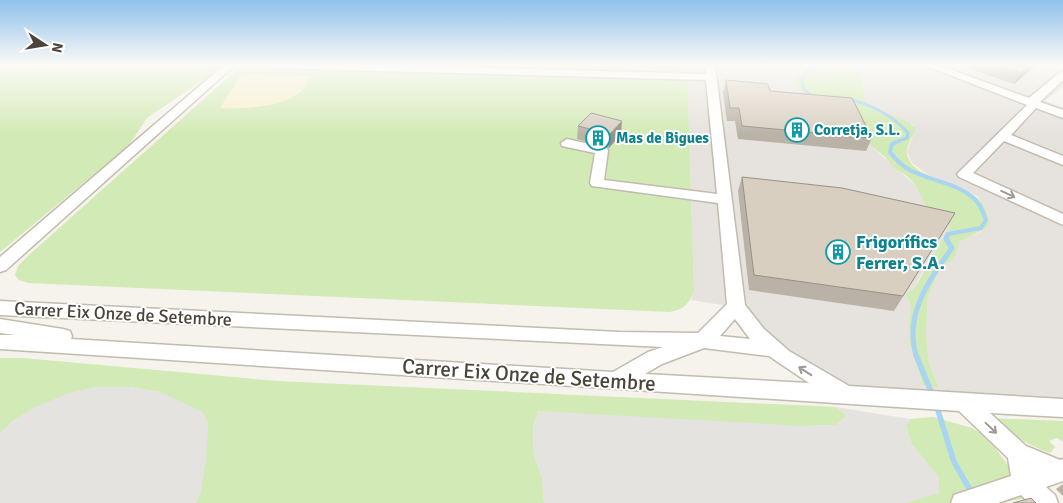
<svg xmlns="http://www.w3.org/2000/svg" width="1063" height="503" viewBox="0 0 1063 503" font-family="Signika,sans-serif">
<style>
.industrial{fill:#e6e2dd}
.green{fill:#d2eab5}
.sand{fill:#f9efc9}
.parking{fill:#e5e3e0}
.lines{fill:none;stroke-linecap:round;stroke-linejoin:round}
.stream-far3{stroke:#a9d4f2;stroke-width:3}
.stream-far2{stroke:#a9d4f2;stroke-width:4}
.stream-far1{stroke:#a9d4f2;stroke-width:5}
.stream{stroke:#a9d4f2;stroke-width:5.5}
.minor-casing{stroke:#c2bbae;stroke-width:3}
.minor{fill:#fff;fill-rule:evenodd}
.wall{fill:#bab2a6}
.shaded-wall{fill:#979187}
.building{fill:#d8cfc1;stroke:#979187}
.oneway{stroke:#9c9892}
.labels{text-anchor:middle;dominant-baseline:central;stroke-width:4;stroke-linejoin:round;paint-order:stroke}
.far-culture-label{font-size:15px;font-weight:bold;fill:#0d838f;stroke:#fff;text-anchor:start}
.culture-label{font-size:18px;font-weight:bold;fill:#0d838f;stroke:#fff;text-anchor:start}
.street-label{font-size:18px;fill:#4b4439;stroke:#fff}
.near-street-label{font-size:21px;fill:#4b4439;stroke:#fff}
</style>
<rect width="100%" height="100%" fill="#f6f3ec"/>
<!-- industrial -->
<path class="industrial" d="M687,65H812L808,68L842,101L870,145L916,186L929,210L945,220L950,227L948,231L912,290L906,293L911,308L910,345L923,385L939,386L929,364L926,334L928,297L940,268L954,259L960,240L981,232L989,222L988,213L977,196L927,174L912,163L907,152L915,130L913,125L865,104L826,65H1063V87L1045,101L1063,107V405L849,388L810,369L765,335L747,309L691,300L694,290Z"/>
<!-- green -->
<path class="green" d="M0,65H225L147,118L131,142L121,152L0,252Z
M242,65H687L694,290C690,304 683,310 669,312L28,283L19,280L15,275L18,266L30,254Z
M812,65H860L865,104L910,123L916,129C913,136 906,145 907,154C913,184 973,178 986,210C989,216 990,222 987,228L960,241L954,259L940,268L928,297L926,334L929,364L939,387L923,385L910,345L909,328L911,308L906,293L912,290L918,282L950,227L945,220L927,208L916,186L907,176L894,168L885,157L869,144L796,88V76Z
M0,358H23L277,381L836,407L847,416L836,425L802,426H533L534,455L542,478L544,503H196L201,490L160,392L129,387H94L14,420L0,433Z
M933,417L972,428L988,438L1031,497L1001,503H905L939,492V478L911,443L906,426L910,419Z
M991,418L1063,421V442L1057,438L1049,441L1055,447L1050,453C1028,446 1010,433 991,418Z"/>
<!-- sand -->
<path class="sand" d="M251,74L309,76C307,107 242,110 220,108L239,78Z"/>
<!-- parking -->
<path class="parking" d="M94,387H129L160,392L203,412L208,423L206,460L201,490L196,503H0V433L14,420L33,408L69,393Z
M836,407L910,419L906,426L911,443L939,478V493L905,503H544L542,478L534,455L533,426L538,411L802,426L836,425L847,416Z"/>
<g class="lines">
<!-- stream-far3 -->
<path class="stream-far3" d="M814,97L803,89L802,80L808,70L823,65
M835,97C862,100 890,112 908,133L907,138L896,142"/>
<!-- stream-far2 -->
<path class="stream-far2" d="M899,141L892,144L890,152C896,160 902,166 910,170C932,182 965,183 980,206C982,210 984,215 986,220L981,228L948,234L947,238"/>
<!-- stream-far1 -->
<path class="stream-far1" d="M916,356C904,314 929,280 952,248L946,239L947,236"/>
<!-- stream -->
<path class="stream" d="M916,355L932,394
M936,404L954,462L972,493"/>
<!-- minor casing -->
<g class="minor-casing">
<path id="minor" d="M224,65H235L6,270L0,272V257Z
M269,65H383L706,74L705,65H715L745,305L764,329L789,351L849,386L1063,399V417L990,413L1026,446L1060,460L1063,459V481L1046,487L1055,495L1058,503H1029L1021,495L998,503H951L954,495L1011,476L1008,458L959,411L0,349V335H15L0,333V319L63,329L70,331L72,336L71,339L613,372L648,352L663,347L0,315V301L619,332L698,333L727,304L718,203L592,186L590,183L595,153L562,146L561,143L567,139L607,148L608,151L604,180L717,194L706,80L274,68ZM735,319L750,339L720,336ZM704,348L769,356L809,383L645,374L662,364Z
M924,65H938L1029,98L1059,73L1063,72V80L1040,102L1063,110V118L1036,108L1011,135L1063,156V165L1004,141L973,173L1063,214V225L959,177L957,174L1027,105Z"/>
</g>
<!-- minor -->
<use href="#minor" class="minor"/>
</g>
<!-- wall -->
<path class="wall" d="M965,65H1037L1014,84L964,67Z
M726,80L770,91L872,138L866,151L738,139L735,121H727L723,93Z
M578,126L621,134L609,148L577,139Z
M742,177L955,213L894,311L749,290L738,191Z
M1063,484V496L1056,489Z"/>
<!-- shaded-wall -->
<path class="shaded-wall" d="M1030,65H1037L1014,84L1021,73Z
M622,121L621,134L609,148L610,134Z"/>
<!-- building -->
<path class="building" d="M997,65H1030L1021,73Z
M726,80L768,84L770,91L852,98L872,138L742,126L739,108H730Z
M591,113L622,121L610,134L578,126Z
M742,177L842,188L955,213L903,296L754,275Z
M1031,498L1036,503H1013Z"/>
<!-- one-way arrows -->
<defs><path id="oneway-shaft" d="M-6 0H5M1.5-3L5.5 0L1.5 3" fill="none" stroke-width="1.6" stroke-linecap="round" stroke-linejoin="round" transform="scale(1.25)"/></defs>
<g class="oneway">
<use href="#oneway-shaft" transform="translate(1008 194) rotate(25)"/>
<use href="#oneway-shaft" transform="translate(805 371) rotate(-147)"/>
<use href="#oneway-shaft" transform="translate(991 428) rotate(43)"/>
</g>
<!-- sky -->
<linearGradient id="sky" x2="0" y2="1"><stop stop-color="#8fc1ec"/><stop offset="0.48" stop-color="#fbfaf6"/><stop offset="1" stop-color="#fbfaf6" stop-opacity="0"/></linearGradient>
<rect width="1063" height="135" fill="url(#sky)"/>
<!-- icons -->
<defs>
<g id="building-ring" transform="scale(1.25)"><circle r="9.5" fill="#fff" stroke="#0f9aa8" stroke-width="1.5"/><path d="M-4-6H4V6H1V3H-1V6H-4ZM-2.5-4.3h1.7v1.8h-1.7ZM.8-4.3h1.7v1.8H.8ZM-2.5-1h1.7V.8h-1.7ZM.8-1h1.7V.8H.8Z" fill="#0f9aa8"/></g>
</defs>
<g fill-rule="evenodd">
<use href="#building-ring" x="797" y="130"/>
<use href="#building-ring" x="598" y="138"/>
<use href="#building-ring" x="838" y="252"/>
</g>
<g class="labels">
<!-- far-culture labels -->
<g class="far-culture-label">
<text x="814" y="130">Corretja, S.L.</text>
<text x="616" y="138">Mas de Bigues</text>
</g>
<!-- culture labels -->
<g class="culture-label">
<text x="856" y="242">Frigorífics<tspan x="856" dy="21">Ferrer, S.A.</tspan></text>
</g>
<!-- street labels -->
<g class="street-label">
<text transform="translate(123 314) rotate(3)">Carrer Eix Onze de Setembre</text>
</g>
<!-- near-street labels -->
<g class="near-street-label">
<text transform="translate(529 375) rotate(4)">Carrer Eix Onze de Setembre</text>
</g>
</g>
<!-- north arrow -->
<g transform="translate(45 45) rotate(102)" stroke="#ffffff" stroke-width="4" paint-order="stroke">
<path d="M0-4L9 19L0 12L-9 19Z" fill="#4b4439"/>
<text y="-8" font-size="14" font-weight="bold" text-anchor="middle" fill="#4b4439">N</text>
</g>
</svg>
